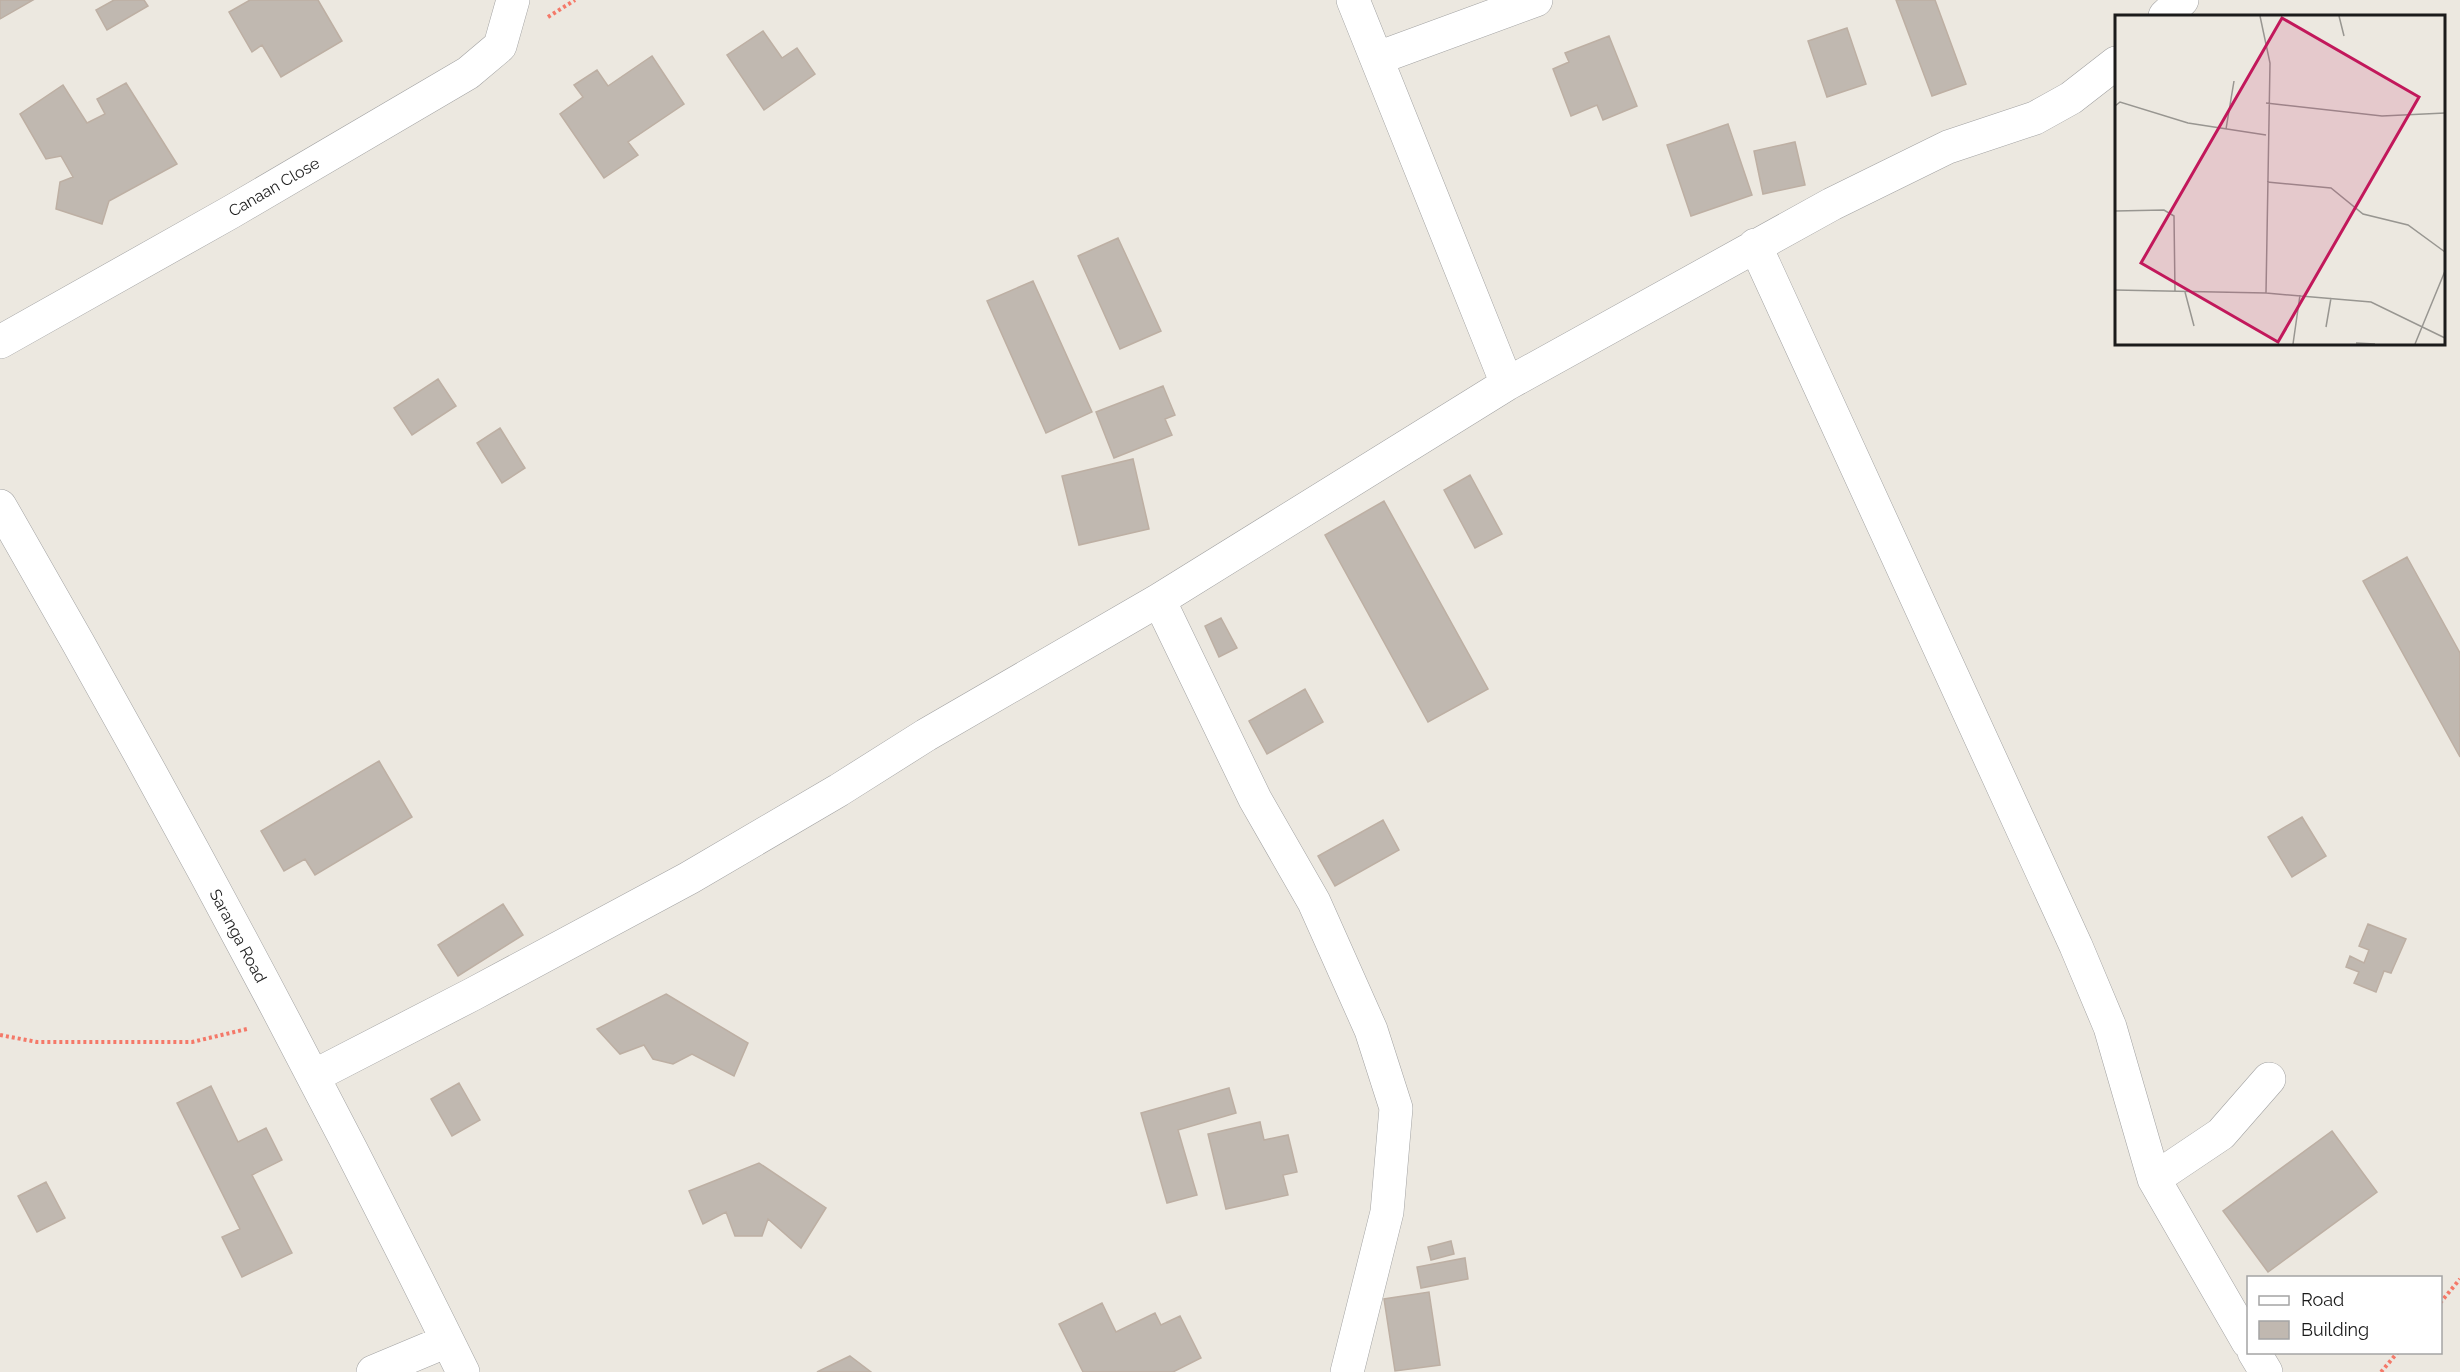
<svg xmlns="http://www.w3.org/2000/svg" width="2460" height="1372" viewBox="0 0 2460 1372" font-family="Raleway,sans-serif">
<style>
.building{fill:#c0b8b0;stroke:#bdafa3;stroke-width:1.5}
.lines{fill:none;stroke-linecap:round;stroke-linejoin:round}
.minor-casing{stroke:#a2a2a2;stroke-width:34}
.path{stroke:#f47969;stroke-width:4;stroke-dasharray:3 3;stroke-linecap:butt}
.minor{stroke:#fff;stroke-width:33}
.labels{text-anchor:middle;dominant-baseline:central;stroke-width:4.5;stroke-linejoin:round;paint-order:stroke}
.street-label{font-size:16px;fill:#1b1b1b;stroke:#fff}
.inset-road{fill:none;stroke:#989691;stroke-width:1.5}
.view{fill:#c2185b;fill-opacity:0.15;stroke:#c2185b;stroke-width:3}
.inset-edge{fill:none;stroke:#1b1b1b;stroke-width:3}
</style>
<rect width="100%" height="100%" fill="#ece8e0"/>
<!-- building -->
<path class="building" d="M0,0H33L0,19Z
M114,0H144L148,6L107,30L96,10Z
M250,0H318L342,41L281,77L262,45L252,52L229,12Z
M1896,0H1935L1966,84L1932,96Z
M1847,28L1866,84L1827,97L1808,41Z
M763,31L782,58L797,48L815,74L764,110L727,55Z
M1609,36L1637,106L1603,120L1597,105L1571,116L1553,69L1569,62L1565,53Z
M652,56L684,104L628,142L638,155L604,178L560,114L583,97L574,85L597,70L608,86Z
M126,83L177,164L109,201L102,224L56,209L60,182L73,177L61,156L46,159L20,114L63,85L87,123L105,114L97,99Z
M1728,124L1752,195L1691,216L1667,145Z
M1795,142L1805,185L1763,194L1754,151Z
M1118,238L1161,331L1120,349L1078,256Z
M1033,281L1092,412L1046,433L987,301Z
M438,379L456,406L412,435L394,408Z
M1163,386L1175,415L1165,419L1172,435L1114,458L1096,412Z
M500,428L525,468L502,483L477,443Z
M1133,459L1149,529L1079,545L1062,476Z
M1470,475L1502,534L1475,548L1444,490Z
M1384,501L1488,689L1428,722L1325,535Z
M2407,557L2460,653V757L2363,581Z
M1221,618L1237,648L1219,657L1205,626Z
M1305,689L1323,722L1267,754L1249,721Z
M379,761L412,817L315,875L305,859L284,871L261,831Z
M2302,817L2326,856L2292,877L2268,837Z
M1383,820L1399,850L1335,886L1318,856Z
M503,904L523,935L458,976L438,945Z
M2368,924L2406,939L2391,973L2384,971L2376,992L2354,983L2359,972L2346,967L2350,956L2364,963L2369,950L2359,946Z
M666,994L748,1043L734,1076L692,1054L673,1064L653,1059L644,1045L620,1054L597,1029Z
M459,1083L480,1120L452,1136L431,1099Z
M211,1086L238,1142L266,1128L282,1160L252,1175L292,1253L242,1277L222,1237L240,1229L177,1103Z
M1229,1088L1236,1113L1178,1130L1197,1195L1167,1203L1141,1113Z
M1260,1122L1264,1140L1288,1135L1297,1172L1283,1175L1288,1195L1226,1209L1208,1134Z
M2332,1131L2377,1192L2268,1272L2223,1211Z
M759,1163L826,1208L801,1248L768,1219L762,1236H735L726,1212L703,1224L689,1191Z
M46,1182L65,1218L37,1232L18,1196Z
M1451,1241L1454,1254L1431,1260L1428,1247Z
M1465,1258L1468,1279L1421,1288L1417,1267Z
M1429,1292L1440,1365L1395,1371L1384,1299Z
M1102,1303L1116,1332L1155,1313L1161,1325L1180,1316L1201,1358L1173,1372H1083L1059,1324Z
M850,1356L871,1372H817Z"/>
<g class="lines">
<!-- minor casing -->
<g class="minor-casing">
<path id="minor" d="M1353,0L1507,384
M2165,16L2182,0
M1378,58L1536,0
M1755,245L2076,946L2110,1027L2154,1179L2248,1342
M0,342L231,212L468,73L500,46L513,0
M0,506C164,790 318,1078 463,1372
M1159,600L1255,799L1314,902L1371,1030L1396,1108L1387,1212L1347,1372
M314,1076L473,994L689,878L839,790L926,735L1159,600L1507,384L1832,204L1948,147L2035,118L2071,98L2116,63
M2154,1179L2221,1134L2269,1079
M2254,1352L2266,1372
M373,1372L447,1341"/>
</g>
<!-- path -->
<path class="path" d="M548,17L575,0
M0,1035L37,1042H192L247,1029
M2440,1303L2460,1279
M2381,1372L2398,1352"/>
<!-- minor -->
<use href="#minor" class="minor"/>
</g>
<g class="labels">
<!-- street labels -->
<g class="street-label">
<text transform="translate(274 187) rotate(-30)">Canaan Close</text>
<text transform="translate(238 936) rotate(62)">Saranga Road</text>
</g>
</g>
<!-- overview -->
<g transform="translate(2115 15)">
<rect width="330" height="330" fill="#ece8e0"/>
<path class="inset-road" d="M145,1L155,48L151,278M224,1L229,21M151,88L267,101L330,98M0,91L5,87L73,108L151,120M111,114L119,66M152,167L216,173L248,199L293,210L330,237M0,196L49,195L59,201L60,277M0,275L151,278L256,287L330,323M70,277L79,311M211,312L216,283M241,328L260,329M178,329L185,280M300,329L330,256"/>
<path class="view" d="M167,3L304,82L163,327L26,248Z"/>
<rect width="330" height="330" class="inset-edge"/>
</g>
<!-- legend -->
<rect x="2247" y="1276" width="195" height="78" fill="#ffffff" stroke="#a4a4a4" stroke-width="1.5"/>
<rect x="2259" y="1296" width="30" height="9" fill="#ffffff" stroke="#a4a4a4" stroke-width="1.5"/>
<text x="2301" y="1306" font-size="18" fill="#1b1b1b">Road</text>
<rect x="2259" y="1321" width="30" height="18" fill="#c0b8b0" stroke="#a4a4a4" stroke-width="1.5"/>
<text x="2301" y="1336" font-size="18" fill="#1b1b1b">Building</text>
</svg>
